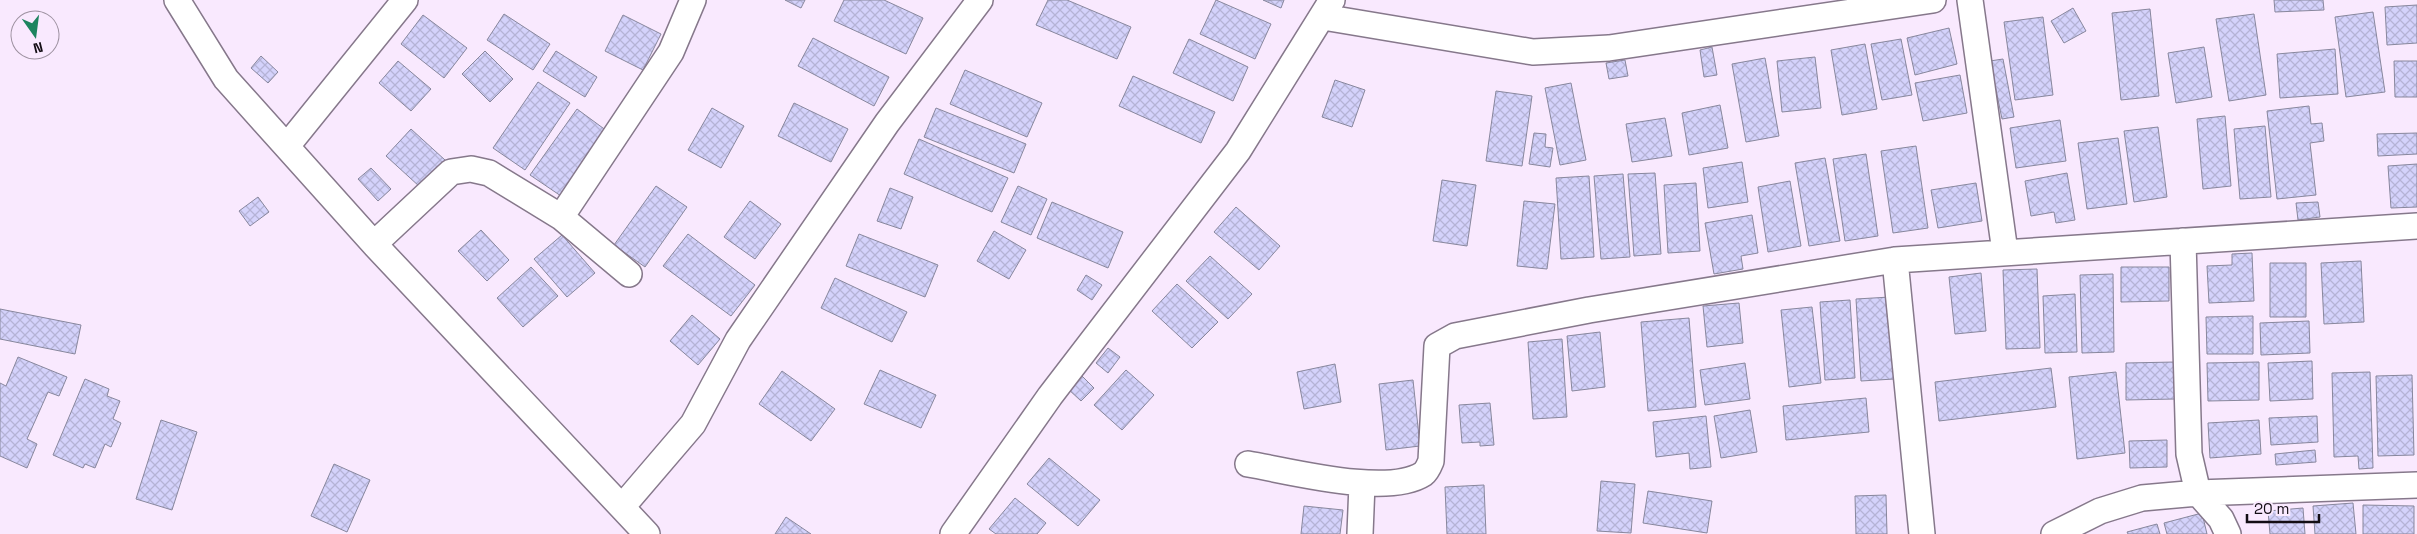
<svg xmlns="http://www.w3.org/2000/svg" width="2417" height="534" viewBox="0 0 2417 534" font-family="'Space Grotesk',sans-serif">
<style>
.building{fill:url(#building-cross-hatch);stroke:#88879d}
.lines{fill:none;stroke-linecap:round;stroke-linejoin:round}
.minor-casing{stroke:#86788b;stroke-width:28}
.minor{stroke:#fff;stroke-width:25}
</style>
<defs>
<pattern id="building-cross-hatch" width="8" height="8" patternUnits="userSpaceOnUse" patternTransform="scale(1.25)"><rect width="8" height="8" fill="#d4d2fb"/><path d="M0 0l8 8M0 8l8-8" fill="none" stroke="#b5b3d6"/></pattern>
</defs>
<rect width="100%" height="100%" fill="#f9e9fe"/>
<!-- building -->
<path class="building" d="M785,0H805L801,8Z
M844,0H884L923,18L906,54L834,21Z
M1048,0H1067L1131,27L1117,59L1036,25Z
M1216,0L1271,24L1255,59L1200,34Z
M1263,0H1284L1281,8Z
M2274,0H2323L2324,10L2275,12Z
M2417,5V43L2387,45L2385,7Z
M2073,8L2086,31L2064,43L2051,21Z
M2150,9L2159,96L2121,100L2112,13Z
M2373,12L2385,92L2346,97L2335,17Z
M504,14L550,44L533,70L487,40Z
M2254,14L2266,95L2229,101L2216,19Z
M423,15L467,48L444,78L401,44Z
M623,15L661,34L643,70L605,51Z
M2043,17L2053,95L2015,100L2004,22Z
M1949,28L1957,64L1915,75L1907,38Z
M813,38L889,77L874,106L798,66Z
M1189,39L1248,67L1233,101L1173,73Z
M1901,39L1912,95L1882,100L1871,44Z
M1865,44L1877,109L1842,115L1831,50Z
M1712,47L1717,75L1704,77L1700,50Z
M2204,47L2212,97L2176,103L2168,53Z
M2335,49L2338,94L2280,98L2277,54Z
M485,51L513,79L490,102L462,74Z
M556,51L597,77L585,97L543,71Z
M261,56L278,72L268,83L251,68Z
M1815,57L1821,108L1782,112L1777,61Z
M1765,58L1779,136L1746,142L1732,64Z
M2003,59L2014,117L2002,119L1990,61Z
M1625,60L1628,76L1609,79L1606,63Z
M398,61L431,89L411,111L379,83Z
M2394,61H2417V97H2395Z
M965,70L1042,103L1027,137L950,104Z
M1960,75L1967,113L1923,121L1915,83Z
M1133,76L1215,112L1201,143L1119,106Z
M1335,80L1365,90L1352,127L1322,117Z
M538,82L570,103L525,170L493,148Z
M1571,83L1586,160L1560,165L1545,88Z
M1496,91L1532,96L1522,166L1486,161Z
M794,103L848,129L831,162L778,136Z
M1720,105L1728,148L1689,155L1682,113Z
M2309,106L2311,124L2322,123L2324,141L2310,143L2316,195L2277,199L2267,111Z
M712,108L744,126L721,168L688,150Z
M936,108L1026,144L1014,173L924,137Z
M577,109L607,131L561,196L530,175Z
M2225,116L2231,186L2203,189L2197,119Z
M1665,118L1672,156L1632,162L1626,124Z
M2060,120L2066,161L2016,168L2010,128Z
M2265,126L2271,197L2240,199L2234,129Z
M2158,127L2167,197L2134,202L2124,131Z
M411,129L445,160L420,187L386,156Z
M1534,133L1546,134L1545,147L1553,148L1550,167L1529,164Z
M2417,133V154L2378,156L2377,134Z
M2118,138L2127,204L2087,209L2078,143Z
M919,139L1008,178L992,212L904,174Z
M1916,146L1928,228L1893,233L1881,151Z
M1866,154L1878,236L1845,241L1833,159Z
M1825,158L1840,241L1809,246L1795,163Z
M1742,162L1748,202L1708,208L1703,168Z
M2417,164V207L2391,208L2388,166Z
M371,168L391,189L378,201L358,179Z
M1655,173L1661,254L1634,256L1628,174Z
M2067,173L2075,220L2056,223L2054,212L2031,216L2025,181Z
M1623,174L1630,257L1601,259L1594,176Z
M1589,176L1594,257L1561,259L1556,178Z
M1442,180L1476,185L1467,246L1433,241Z
M1790,181L1801,246L1768,252L1758,187Z
M1696,183L1700,251L1668,253L1664,185Z
M1976,183L1982,221L1938,228L1931,190Z
M656,186L687,207L645,267L614,245Z
M1018,186L1047,199L1031,235L1001,222Z
M890,188L913,197L901,229L877,221Z
M258,197L269,212L250,226L239,211Z
M750,201L781,224L755,259L724,237Z
M1524,201L1555,204L1547,269L1517,266Z
M1052,202L1123,232L1108,268L1037,238Z
M2318,202L2320,217L2298,220L2296,203Z
M1236,207L1280,246L1259,270L1214,232Z
M1752,215L1758,253L1741,256L1743,269L1714,274L1705,223Z
M481,230L509,260L487,281L458,251Z
M994,231L1026,250L1009,279L977,261Z
M688,234L755,285L731,316L663,266Z
M859,234L938,265L925,297L846,266Z
M562,235L595,273L567,297L534,259Z
M2252,253L2254,301L2209,303L2207,266L2232,265V254Z
M1210,256L1252,294L1228,319L1186,281Z
M2361,261L2364,322L2324,324L2321,263Z
M2270,263H2306V317H2270Z
M531,267L558,296L523,327L497,298Z
M2121,267H2169V301L2121,302Z
M2037,269L2040,348L2006,349L2003,270Z
M1981,273L1986,331L1955,334L1949,277Z
M2113,274L2114,352L2082,353L2080,275Z
M1086,275L1102,285L1092,300L1077,290Z
M835,278L907,312L892,342L821,308Z
M1177,284L1218,322L1192,348L1152,311Z
M2075,294L2077,352L2045,353L2043,296Z
M1890,297L1894,379L1861,381L1856,299Z
M1850,300L1855,378L1825,380L1820,302Z
M1739,303L1743,343L1707,347L1703,306Z
M1812,307L1821,383L1789,387L1781,310Z
M0,309L81,325L75,354L0,339Z
M692,315L720,339L698,365L670,341Z
M2253,316V354H2207L2206,317Z
M1689,318L1696,407L1648,411L1641,322Z
M2309,321L2310,353L2261,355L2260,323Z
M1600,332L1605,387L1572,391L1567,336Z
M1562,339L1567,417L1533,419L1528,342Z
M1108,348L1120,357L1108,373L1096,363Z
M18,357L67,377L59,396L48,392L27,439L37,444L27,468L0,456V383L6,386Z
M2312,361L2313,399L2270,401L2268,363Z
M2175,362V399L2126,400V363Z
M2259,362V400L2208,401L2207,363Z
M1745,363L1750,399L1705,405L1700,370Z
M1335,364L1341,402L1304,409L1297,372Z
M2051,368L2056,407L1939,421L1935,382Z
M880,370L936,395L921,428L864,404Z
M1126,370L1154,395L1122,430L1094,405Z
M782,371L835,409L811,441L759,404Z
M2116,372L2125,453L2077,459L2069,377Z
M2370,372L2373,468L2359,469L2358,456L2334,457L2332,373Z
M1080,374L1094,388L1081,401L1067,388Z
M2412,375L2414,455L2378,456L2376,376Z
M85,379L109,389L107,396L120,401L113,419L121,423L111,447L105,444L95,468L85,464L83,468L53,455Z
M1413,380L1420,446L1386,450L1379,384Z
M1866,398L1869,432L1786,440L1783,406Z
M1490,403L1494,445L1480,446V442L1462,443L1459,405Z
M1750,410L1757,452L1721,458L1714,416Z
M1706,416L1711,467L1690,469L1689,453L1656,457L1653,422Z
M2317,416L2318,442L2271,445L2269,418Z
M161,420L197,432L172,510L136,499Z
M2259,420L2261,454L2210,458L2208,423Z
M2167,440V467L2130,468L2129,441Z
M2315,450L2316,462L2276,465L2275,454Z
M1049,458L1100,500L1078,526L1027,484Z
M334,464L370,480L347,532L311,516Z
M1601,481L1635,484L1631,533L1597,531Z
M1484,485L1486,534H1447L1445,487Z
M1648,491L1712,501L1707,533L1643,523Z
M1886,495L1887,534H1856L1855,496Z
M1015,498L1046,523L1037,534H996L989,529Z
M2353,503L2356,534H2315L2313,506Z
M2363,505L2414,506V534H2363Z
M1304,506L1343,510L1340,534H1301Z
M2303,508L2305,534H2270L2268,511Z
M2202,513L2207,534H2167L2164,523Z
M786,517L811,534H775Z
M2157,524L2160,534H2128L2127,532Z"/>
<g class="lines">
<!-- minor casing -->
<g class="minor-casing">
<path id="minor" d="M177,0L226,79L374,244L647,534
M1970,0L2005,252
M1323,17L1533,52L1609,48L1933,0
M287,146L405,0
M561,217L671,52L693,0
M2183,241L2189,454L2198,493L2221,519L2228,534
M374,244L451,172L471,169L489,173L561,217L629,274
M1895,260L1922,534
M1248,464C1290,471 1387,497 1423,474C1427,471 1429,466 1431,461L1437,346L1455,336L1589,310L1895,260L2417,226
M622,507L693,424L738,340L887,123L980,0
M953,534L1050,396L1238,151L1332,0
M1360,534L1362,484
M2054,534L2100,511L2142,498L2198,493L2417,485"/>
</g>
<!-- minor -->
<use href="#minor" class="minor"/>
</g>
<!-- north arrow -->
<g transform="translate(35 35) rotate(166)"><circle r="24" fill="#f9e9fe" stroke="#9d91a0"/>
<path d="M0-4L9 19L0 12L-9 19Z" fill="#1d845f"/>
<text y="-8" font-size="14" font-weight="bold" text-anchor="middle" fill="#130d14">N</text>
</g>
<!-- scale -->
<path d="M2247 514v8h72v-8" fill="none" stroke="#130d14" stroke-width="2.5"/>
<text x="2254" y="514" font-size="15" fill="#130d14" stroke="#f9e9fe" stroke-width="4" paint-order="stroke">20 m</text>
</svg>
